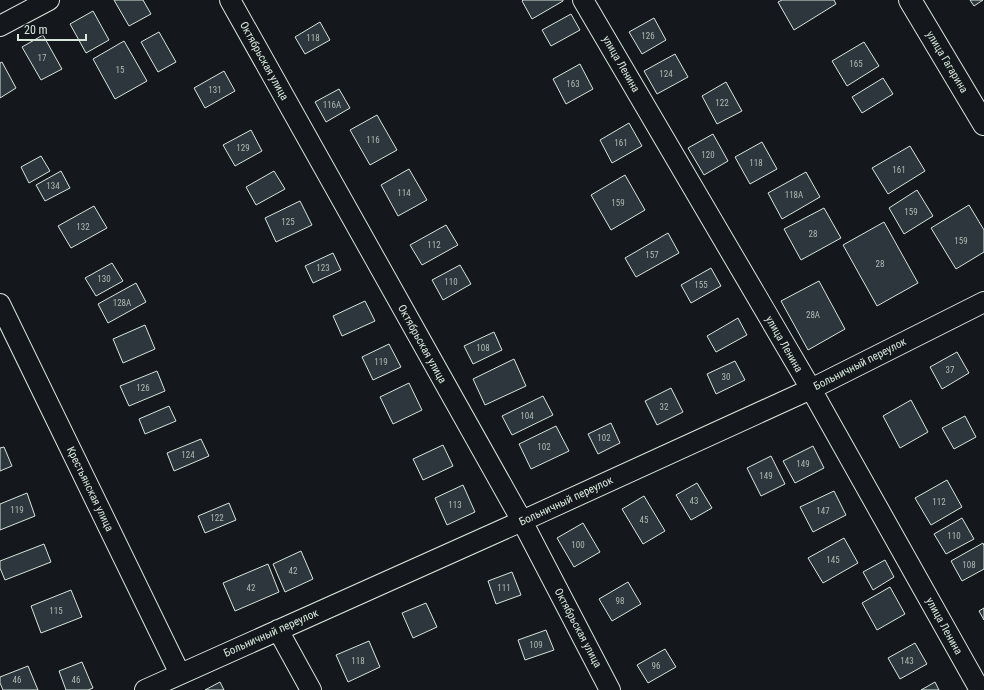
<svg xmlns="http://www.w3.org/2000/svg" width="984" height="690" viewBox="0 0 984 690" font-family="'Roboto Condensed',sans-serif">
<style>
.building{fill:#2c363c;stroke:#d8e6dc}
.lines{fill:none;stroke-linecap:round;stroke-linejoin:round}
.street-casing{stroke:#d8e6dc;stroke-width:22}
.secondary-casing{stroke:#d8e6dc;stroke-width:24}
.street{stroke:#14181c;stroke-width:20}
.secondary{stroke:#14181c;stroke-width:22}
.labels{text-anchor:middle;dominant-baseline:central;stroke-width:3;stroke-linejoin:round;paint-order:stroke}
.number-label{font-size:9px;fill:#adbab4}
.street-label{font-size:11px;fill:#d8e6dc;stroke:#14181c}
</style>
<rect width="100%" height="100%" fill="#14181c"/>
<!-- building -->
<path class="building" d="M114,0H143L151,14L129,26Z
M523,0H563V1L532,19L522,1Z
M782,0H834L836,4L794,30L778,2Z
M970,0H983L974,6Z
M93,11L109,40L86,53L70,24Z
M571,14L580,30L551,46L542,30Z
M654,18L666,40L642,54L629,32Z
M320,22L330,40L305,54L295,37Z
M159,32L176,62L158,72L141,42Z
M43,35L62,69L41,80L22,47Z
M124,41L147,81L115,99L93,59Z
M864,42L879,66L847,86L832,61Z
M675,54L688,77L657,94L644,71Z
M2,62L16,88L0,98V63Z
M580,64L593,89L566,104L553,79Z
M224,71L235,91L205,108L194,88Z
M883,78L893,94L862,113L852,97Z
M726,82L742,111L717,124L702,96Z
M339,89L350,108L326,122L315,102Z
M377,115L397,150L370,165L350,130Z
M629,123L642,146L612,163L600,140Z
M251,130L262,151L235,166L223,145Z
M713,134L728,161L704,175L688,148Z
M762,142L777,169L750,184L735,157Z
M910,146L925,171L888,194L872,168Z
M41,156L50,171L29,183L21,167Z
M409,169L427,200L398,216L381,185Z
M61,171L70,188L45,201L36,185Z
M274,171L285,189L256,205L246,187Z
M806,172L820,197L782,219L768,193Z
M625,175L645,210L611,230L591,195Z
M917,190L933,216L904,234L889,208Z
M300,201L312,225L276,242L265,218Z
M969,205L984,230V252L956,269L931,228Z
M94,206L107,228L71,248L58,226Z
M824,208L841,238L801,260L784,229Z
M884,222L918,283L877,306L843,245Z
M446,225L458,245L422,265L410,245Z
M668,233L679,253L636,277L625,258Z
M333,253L341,270L313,283L305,266Z
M112,263L123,281L96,296L85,278Z
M460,265L471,284L443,300L432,280Z
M711,268L721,286L691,303L681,285Z
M819,281L845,329L808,350L781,301Z
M136,283L146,302L108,323L98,304Z
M365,301L375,321L342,336L333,316Z
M738,318L747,335L716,352L707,336Z
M145,325L155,349L123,363L113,339Z
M494,332L502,350L473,364L464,346Z
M389,344L401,367L373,380L362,357Z
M957,352L969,373L942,389L930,367Z
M514,359L526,386L485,405L473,379Z
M735,361L745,380L716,394L707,374Z
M157,371L165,391L129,406L120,386Z
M409,383L422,410L393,424L380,397Z
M671,388L683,412L657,425L645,401Z
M543,396L553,415L512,435L502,416Z
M911,400L928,432L900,448L883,416Z
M169,406L176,421L145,434L139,419Z
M965,416L976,437L954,449L942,428Z
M611,423L620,443L598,454L588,434Z
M556,426L569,451L531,469L519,444Z
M201,439L209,456L174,471L167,453Z
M443,445L453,466L423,480L413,459Z
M813,446L824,468L795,483L783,461Z
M4,447L12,466L0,471V448Z
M771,456L785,484L761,496L747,468Z
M947,480L962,507L931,525L915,498Z
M697,483L712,508L691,520L676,495Z
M463,485L475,512L447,525L435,498Z
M834,491L846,515L813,532L800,507Z
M27,493L35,516L0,530V504Z
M644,496L665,531L643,544L622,509Z
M229,503L236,520L205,533L198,516Z
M962,518L974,539L946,554L934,534Z
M583,523L600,552L574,567L557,538Z
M844,538L858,563L823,583L808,558Z
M983,543L984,546V569L962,581L951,561Z
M44,544L51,562L5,580L0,568V561Z
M301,551L313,579L285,592L273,564Z
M885,560L894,577L873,590L863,572Z
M268,564L279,592L235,611L223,583Z
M512,572L521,595L496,604L488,581Z
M628,582L641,604L612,621L599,599Z
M890,587L905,614L877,630L862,603Z
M71,590L82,617L41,633L31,606Z
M426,603L437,627L413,638L402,613Z
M984,608V620L979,611Z
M546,630L554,650L525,660L518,640Z
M369,641L380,667L348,682L336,655Z
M915,643L927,664L900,679L888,658Z
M665,649L676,667L648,683L637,665Z
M82,662L93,688L88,690H66L59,671Z
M28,666L38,690H3L0,683V677Z
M220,682L224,690H205Z
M935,682L939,690H921Z"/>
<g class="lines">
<!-- street casing -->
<g class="street-casing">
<path id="street" d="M230,0L522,521L610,690
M583,0L811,389L980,690
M0,26L49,0
M0,304L180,674
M278,630L311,690
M145,690L522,521L811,389L984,302"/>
</g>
<!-- secondary casing -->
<g class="secondary-casing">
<path id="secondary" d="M910,0L984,124"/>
</g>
<!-- street -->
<use href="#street" class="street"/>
<!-- secondary -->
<use href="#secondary" class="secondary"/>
</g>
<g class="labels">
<!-- number labels -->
<g class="number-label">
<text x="648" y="36">126</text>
<text x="313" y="38">118</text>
<text x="42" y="58">17</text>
<text x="856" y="64">165</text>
<text x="120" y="70">15</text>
<text x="666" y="74">124</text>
<text x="573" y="84">163</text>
<text x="215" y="90">131</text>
<text x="722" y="103">122</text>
<text x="332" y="105">116А</text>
<text x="373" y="140">116</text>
<text x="621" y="143">161</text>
<text x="243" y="148">129</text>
<text x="708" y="155">120</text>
<text x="756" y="163">118</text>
<text x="899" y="170">161</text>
<text x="53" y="186">134</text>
<text x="404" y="193">114</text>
<text x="794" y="195">118А</text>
<text x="618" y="203">159</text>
<text x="911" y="212">159</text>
<text x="288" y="222">125</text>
<text x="83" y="227">132</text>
<text x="813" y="234">28</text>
<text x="961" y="241">159</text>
<text x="434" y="245">112</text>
<text x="652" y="255">157</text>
<text x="880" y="264">28</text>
<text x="323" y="268">123</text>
<text x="104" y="279">130</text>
<text x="451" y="282">110</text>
<text x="701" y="285">155</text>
<text x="122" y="303">128А</text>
<text x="813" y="315">28А</text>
<text x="483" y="348">108</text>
<text x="381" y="362">119</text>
<text x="950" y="370">37</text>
<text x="726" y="377">30</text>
<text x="143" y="388">126</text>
<text x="664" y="407">32</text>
<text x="527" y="416">104</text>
<text x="604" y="438">102</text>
<text x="544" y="447">102</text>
<text x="188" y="455">124</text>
<text x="803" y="464">149</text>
<text x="766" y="476">149</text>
<text x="694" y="501">43</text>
<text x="939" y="502">112</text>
<text x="455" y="505">113</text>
<text x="17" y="510">119</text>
<text x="823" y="511">147</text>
<text x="217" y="518">122</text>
<text x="644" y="520">45</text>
<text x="954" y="536">110</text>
<text x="578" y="545">100</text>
<text x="833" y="560">145</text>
<text x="969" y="565">108</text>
<text x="293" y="571">42</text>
<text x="251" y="588">42</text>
<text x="504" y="588">111</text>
<text x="620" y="601">98</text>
<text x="56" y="611">115</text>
<text x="536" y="645">109</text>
<text x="358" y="661">118</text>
<text x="907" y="661">143</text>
<text x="656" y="666">96</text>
<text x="17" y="680">46</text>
<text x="76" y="680">46</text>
</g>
<!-- street labels -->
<g class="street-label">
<text transform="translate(264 61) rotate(61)">Октябрьская улица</text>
<text transform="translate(947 62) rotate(59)">улица Гагарина</text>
<text transform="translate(621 64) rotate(60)">улица Ленина</text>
<text transform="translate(422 344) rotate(61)">Октябрьская улица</text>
<text transform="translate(784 344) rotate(60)">улица Ленина</text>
<text transform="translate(860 364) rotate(-27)">Больничный переулок</text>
<text transform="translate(90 489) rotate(64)">Крестьянская улица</text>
<text transform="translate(566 501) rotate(-25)">Больничный переулок</text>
<text transform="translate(944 626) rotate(61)">улица Ленина</text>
<text transform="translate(578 628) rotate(62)">Октябрьская улица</text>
<text transform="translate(271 633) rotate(-24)">Больничный переулок</text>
</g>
</g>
<!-- scale -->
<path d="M18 34v6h68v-6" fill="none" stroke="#d8e6dc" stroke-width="2"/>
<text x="24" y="34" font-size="12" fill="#d8e6dc" stroke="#14181c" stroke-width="3" paint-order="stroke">20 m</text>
</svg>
